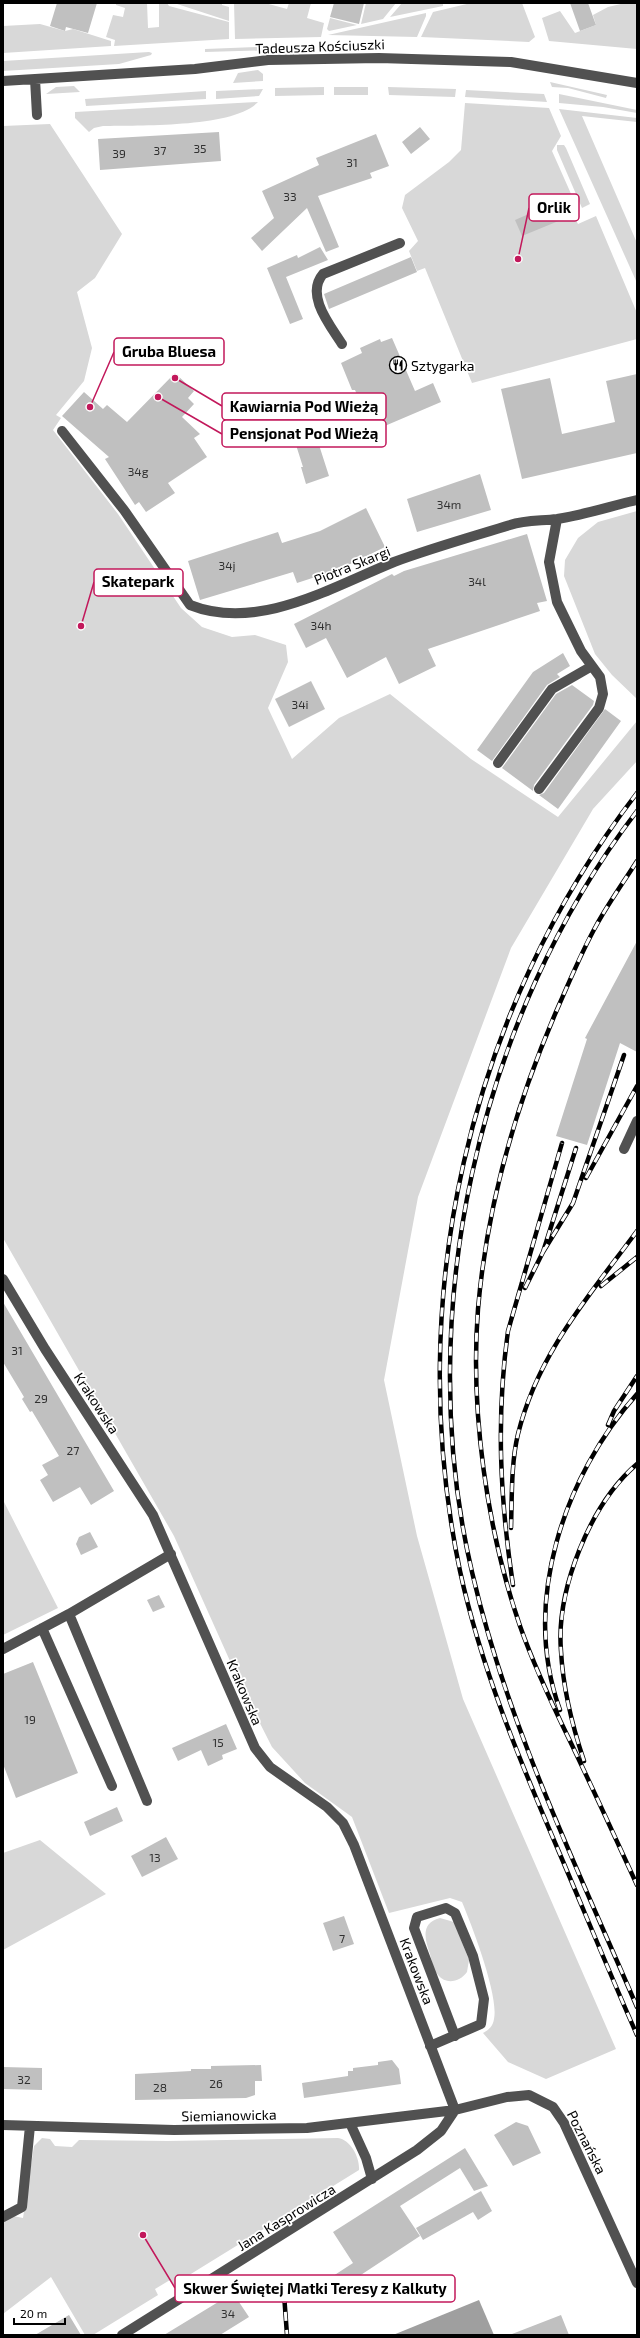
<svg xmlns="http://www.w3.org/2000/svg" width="640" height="2338" viewBox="0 0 640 2338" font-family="'Exo 2',sans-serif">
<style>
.green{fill:#d8d8d8}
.water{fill:#9f9f9f}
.building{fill:#c0c0c0}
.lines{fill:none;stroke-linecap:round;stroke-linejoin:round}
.minor{stroke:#515151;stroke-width:10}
.rail-casing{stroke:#000;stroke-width:4.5}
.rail{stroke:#fff;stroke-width:3;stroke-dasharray:9;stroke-linecap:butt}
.labels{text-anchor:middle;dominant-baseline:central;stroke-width:3.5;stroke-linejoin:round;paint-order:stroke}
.number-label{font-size:12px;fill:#303030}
.street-label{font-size:14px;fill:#000;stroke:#fff}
.poi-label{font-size:14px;fill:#000;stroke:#fff;text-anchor:start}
.leader{fill:none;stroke:#c2185b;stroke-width:1.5}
.callout-dot{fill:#c2185b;stroke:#fff;stroke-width:1.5}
.callout{fill:#fff;stroke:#c2185b;stroke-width:1.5}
.callout-label{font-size:15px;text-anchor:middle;font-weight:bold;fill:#000}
</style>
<rect width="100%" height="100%" fill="#fff"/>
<!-- green -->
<path class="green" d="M116,3H147L148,28L159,27V3H167L169,6L229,22V39L114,46L115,40L106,37L113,15L123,17L125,8L116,5Z
M174,3H222V5L229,7V21Z
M234,3H265L287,9L289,3H311L307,18L324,23L321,37L235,39Z
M366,3H396L383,19L361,24Z
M402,3H443V6L390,17Z
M471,3H522L535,37L529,42L421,37L433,12Z
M625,3H637V49L549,41L542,18L560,11L575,33L596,25L593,15L608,7Z
M426,13V16L417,37L328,35Z
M330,18L357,25L329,31L327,29Z
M40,24L65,31L73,29L111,41V46L3,53V26Z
M279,46V50L205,52V49Z
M149,52L152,53L151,55L119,64L3,71V61Z
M258,70L263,74V81L233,83L238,73Z
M550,82L607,95L606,98L568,88L552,87Z
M74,86L80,92L46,94L56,87Z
M324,87V95L275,96V88Z
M334,87H368V95H334Z
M388,87L456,89L455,97L389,95Z
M263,89L259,96L216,99V91Z
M466,90L544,94L547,102L465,97Z
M206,91V99L86,106L85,99Z
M559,94L637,110V113L603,107L559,103Z
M258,102C234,128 139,125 103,126L94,128L89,132L75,118V112Z
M465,103L549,108L561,136L552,151L576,205L572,212L578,224L596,216L637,313V339L472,383L425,268L417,271L409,251L418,241L402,208L405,195L449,162L461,150Z
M559,109L637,118V122L582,116L637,243V283Z
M50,124L122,234L95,278L77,292L92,348L84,381L56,415L61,418L53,430L118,514L181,608L202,627L232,637L255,635L286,645L288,662L268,708L292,759L339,718L390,694L471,759L558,817L637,721V761L593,809L511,948L418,1197L384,1380L417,1536L463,1699L616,2049L546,2079L508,2062L483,2033C489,2030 493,2026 494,2019C499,1996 472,1926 462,1902L450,1898L389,1913L352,1817L305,1783L272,1747L243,1690L174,1536L3,1238V126Z
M557,145H564L566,148L590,204L582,208L557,150Z
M637,511V699L612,675L595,654L564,576L565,560L578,538L598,522Z
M3,1500L58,1608L3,1635Z
M40,1840L106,1894L3,1950V1853Z
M440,1918L454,1922L469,1960L467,1972C460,1982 446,1985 438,1975C433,1969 432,1961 430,1954C425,1940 420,1923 440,1918Z
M42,2138L50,2139L55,2146L72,2147L79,2140L168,2141L338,2138C351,2140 360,2158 359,2170L173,2285L170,2280L155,2289L158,2295L93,2335H85L51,2277L3,2314V2221L13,2216L23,2218L34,2146Z"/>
<!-- water -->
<path class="water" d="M479,2300L494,2335H393Z"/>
<!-- building -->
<path class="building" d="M57,3H97L88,33L66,27L65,31L50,26Z
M334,3H364L359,24L330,17Z
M570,3H588L596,25L580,31Z
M420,127L430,139L411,154L402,142Z
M219,132L221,161L100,170L98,139Z
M376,134L389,166L370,173L372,178L318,196L339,247L326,252L307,208L262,251L251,238L274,218L262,191L319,165L316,158Z
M554,203L561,220L522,236L515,220Z
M320,247L328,260L286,277L303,319L290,324L267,268L297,255L298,258Z
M411,257L417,272L329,309L324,294Z
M392,338L415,391L433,383L441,402L373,431L355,390H352L341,363L362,353L360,348L380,339L381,342Z
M175,373L194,391L188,398L194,404L182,417L200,434L194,438L207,457L168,483L175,493L146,512L139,502L135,505L105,459L109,457L62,416L84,392L103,409L107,405L127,422Z
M637,374V453L522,479L501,389L550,378L562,434L615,422L606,381Z
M313,393L320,417L311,420L329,476L306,484L301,467H303L290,426L282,429L274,405Z
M480,474L491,510L417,532L407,499Z
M366,508L385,547L340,569L297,583L293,572L200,600L188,561L278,532L282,543L320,531Z
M527,534L547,601L537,603L540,611L428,649L436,666L399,684L386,657L347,678L326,638L306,648L294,624L392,574L394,576L404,571Z
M563,653L570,666L557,674L560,677L547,685L492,761L477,750L533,672Z
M311,681L325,709L289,727L275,699Z
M572,685L594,701L593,705L534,785L533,791L502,768L556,694Z
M605,709L621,721L558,809L539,795L544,793Z
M637,941V1052L620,1043L587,1145L556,1136L587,1039L585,1038Z
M3,1302L114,1491L91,1505L80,1487L53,1502L40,1480L48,1475L42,1465L59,1456L32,1411L30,1412L22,1399L24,1397L3,1362Z
M90,1532L98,1547L81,1555L76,1544L79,1537Z
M159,1595L165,1607L153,1612L147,1600Z
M33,1662L78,1773L16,1798L3,1764V1674Z
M226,1724L237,1749L222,1755L223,1759L208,1766L201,1750L178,1761L172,1748Z
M117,1807L123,1821L90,1836L84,1822Z
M166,1837L178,1859L142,1877L131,1856Z
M344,1916L354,1944L333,1951L323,1923Z
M392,2060L399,2069L401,2084L304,2098L302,2083L348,2076V2071H353V2068L378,2065V2062Z
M261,2065L262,2081H255V2095L246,2098L135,2100V2074L191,2071V2069H211V2066Z
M3,2067L42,2068V2090L3,2089Z
M516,2122L528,2126L541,2153L513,2166L494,2135Z
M465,2148L488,2186L474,2191L460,2168L400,2206L420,2236L338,2290L330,2278L353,2263L333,2232Z
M481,2191L492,2211L478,2220L473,2212L423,2240L416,2228Z
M233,2293L249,2317L220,2335H164Z
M69,2315L81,2335H35Z
M561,2315L569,2335H512V2334Z"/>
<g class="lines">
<!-- minor -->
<path class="minor" d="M35,79L37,115
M3,81L195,69L268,60L379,58L511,62L637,83
M342,344C330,325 305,295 323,274L400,243
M62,431L124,510L190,605C258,632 332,587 394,562C432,548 471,537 510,525C525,520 541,521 557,519C584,515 611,506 637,500
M498,763L552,689L592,666
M539,789L599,708L603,694L600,677L581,651L557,602L549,562L557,519
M624,1149L637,1121
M3,1279L45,1349L153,1515L255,1748L270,1767L327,1807L343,1823L354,1845L455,2110
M69,1614L147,1801
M42,1628L112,1786
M3,1649L69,1614L171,1554
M430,2046L481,2024L484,1999L473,1956L455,1913L446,1908L417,1917L414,1928L455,2036
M350,2123L366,2158L372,2179
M3,2125L174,2130L307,2128L455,2110L507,2097L529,2095L553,2107L564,2123L637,2283
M3,2217L22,2207L30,2126
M122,2335L417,2150L441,2131L455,2110"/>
<!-- rail casing -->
<g class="rail-casing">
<path id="rail" d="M637,793C468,1012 403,1300 460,1571C481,1668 520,1761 559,1852C585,1913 610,1974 637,2035
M637,811C477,1019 412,1317 472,1572C507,1724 576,1865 637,2007
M637,861C623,883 608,904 596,926C582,951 571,978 559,1005C517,1101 487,1204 478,1309C470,1411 487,1530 520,1626C534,1666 552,1704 570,1741C593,1789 615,1837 637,1885
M586,1178L637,1086
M543,1252L573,1203L624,1055
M601,1286L637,1257
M525,1288L543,1252L576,1148
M608,1425L614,1411L637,1376
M511,1528C512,1497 511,1463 518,1434C538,1353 589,1296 637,1231
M513,1585C500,1499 496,1417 508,1331L562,1143
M560,1710C521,1602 564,1476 637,1394
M584,1761C572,1725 563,1689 561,1651C556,1590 590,1504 637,1464
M284,2294L287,2335"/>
</g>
<!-- rail -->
<use href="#rail" class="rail"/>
</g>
<!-- icons -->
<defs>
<g id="restaurant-ring" transform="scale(0.9)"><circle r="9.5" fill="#fff" stroke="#000" stroke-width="1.5"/><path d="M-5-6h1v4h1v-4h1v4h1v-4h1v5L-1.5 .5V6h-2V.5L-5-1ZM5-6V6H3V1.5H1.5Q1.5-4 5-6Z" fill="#000"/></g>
</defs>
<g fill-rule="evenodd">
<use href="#restaurant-ring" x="398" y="365"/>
</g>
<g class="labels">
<!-- number labels -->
<g class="number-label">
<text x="200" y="148">35</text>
<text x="160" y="150">37</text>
<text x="119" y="153">39</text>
<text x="352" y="162">31</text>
<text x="290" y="196">33</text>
<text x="138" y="471">34g</text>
<text x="449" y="504">34m</text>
<text x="227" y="565">34j</text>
<text x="477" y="581">34l</text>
<text x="321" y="625">34h</text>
<text x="300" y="704">34i</text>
<text x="17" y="1350">31</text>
<text x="41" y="1398">29</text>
<text x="73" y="1450">27</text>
<text x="30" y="1719">19</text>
<text x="218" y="1742">15</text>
<text x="155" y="1857">13</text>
<text x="342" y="1938">7</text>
<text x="24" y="2079">32</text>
<text x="216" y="2083">26</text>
<text x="160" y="2087">28</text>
<text x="228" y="2313">34</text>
</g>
<!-- street labels -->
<g class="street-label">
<text transform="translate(320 46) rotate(-2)">Tadeusza Kościuszki</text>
<text transform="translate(352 565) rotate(-22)">Piotra Skargi</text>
<text transform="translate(97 1403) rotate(57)">Krakowska</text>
<text transform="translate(245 1692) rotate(67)">Krakowska</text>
<text transform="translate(417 1971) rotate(69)">Krakowska</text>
<text transform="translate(229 2115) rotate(-1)">Siemianowicka</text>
<text transform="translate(587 2142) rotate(63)">Poznańska</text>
<text transform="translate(286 2217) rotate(-32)">Jana Kasprowicza</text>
</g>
<!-- poi labels -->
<g class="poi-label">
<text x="411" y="365">Sztygarka</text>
</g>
</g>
<!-- callouts -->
<path class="leader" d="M518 259L529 208M90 407L114 352M175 378L222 406M158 397L222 434M81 626L94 582M143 2235L175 2288"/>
<g class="callout-dot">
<circle cx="518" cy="259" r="4"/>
<circle cx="90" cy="407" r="4"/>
<circle cx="175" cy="378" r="4"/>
<circle cx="158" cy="397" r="4"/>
<circle cx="81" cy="626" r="4"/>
<circle cx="143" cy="2235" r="4"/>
</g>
<g class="callout">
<rect x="529" y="194" width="50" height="27" rx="4"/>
<rect x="114" y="338" width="110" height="27" rx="4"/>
<rect x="222" y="393" width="164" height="27" rx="4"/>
<rect x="222" y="420" width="164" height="27" rx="4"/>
<rect x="94" y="569" width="89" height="27" rx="4"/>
<rect x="175" y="2275" width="280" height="27" rx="4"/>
</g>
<g class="callout-label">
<text x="554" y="213">Orlik</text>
<text x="169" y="357">Gruba Bluesa</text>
<text x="304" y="412">Kawiarnia Pod Wieżą</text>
<text x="304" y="439">Pensjonat Pod Wieżą</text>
<text x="138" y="587">Skatepark</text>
<text x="315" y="2294">Skwer Świętej Matki Teresy z Kalkuty</text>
</g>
<!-- border -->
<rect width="640" height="2338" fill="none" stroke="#000000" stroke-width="8"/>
<!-- scale -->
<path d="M14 2318v6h51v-6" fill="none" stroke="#000000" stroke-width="2"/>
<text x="20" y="2318" font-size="12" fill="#000000" stroke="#ffffff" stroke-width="3" paint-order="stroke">20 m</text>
</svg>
